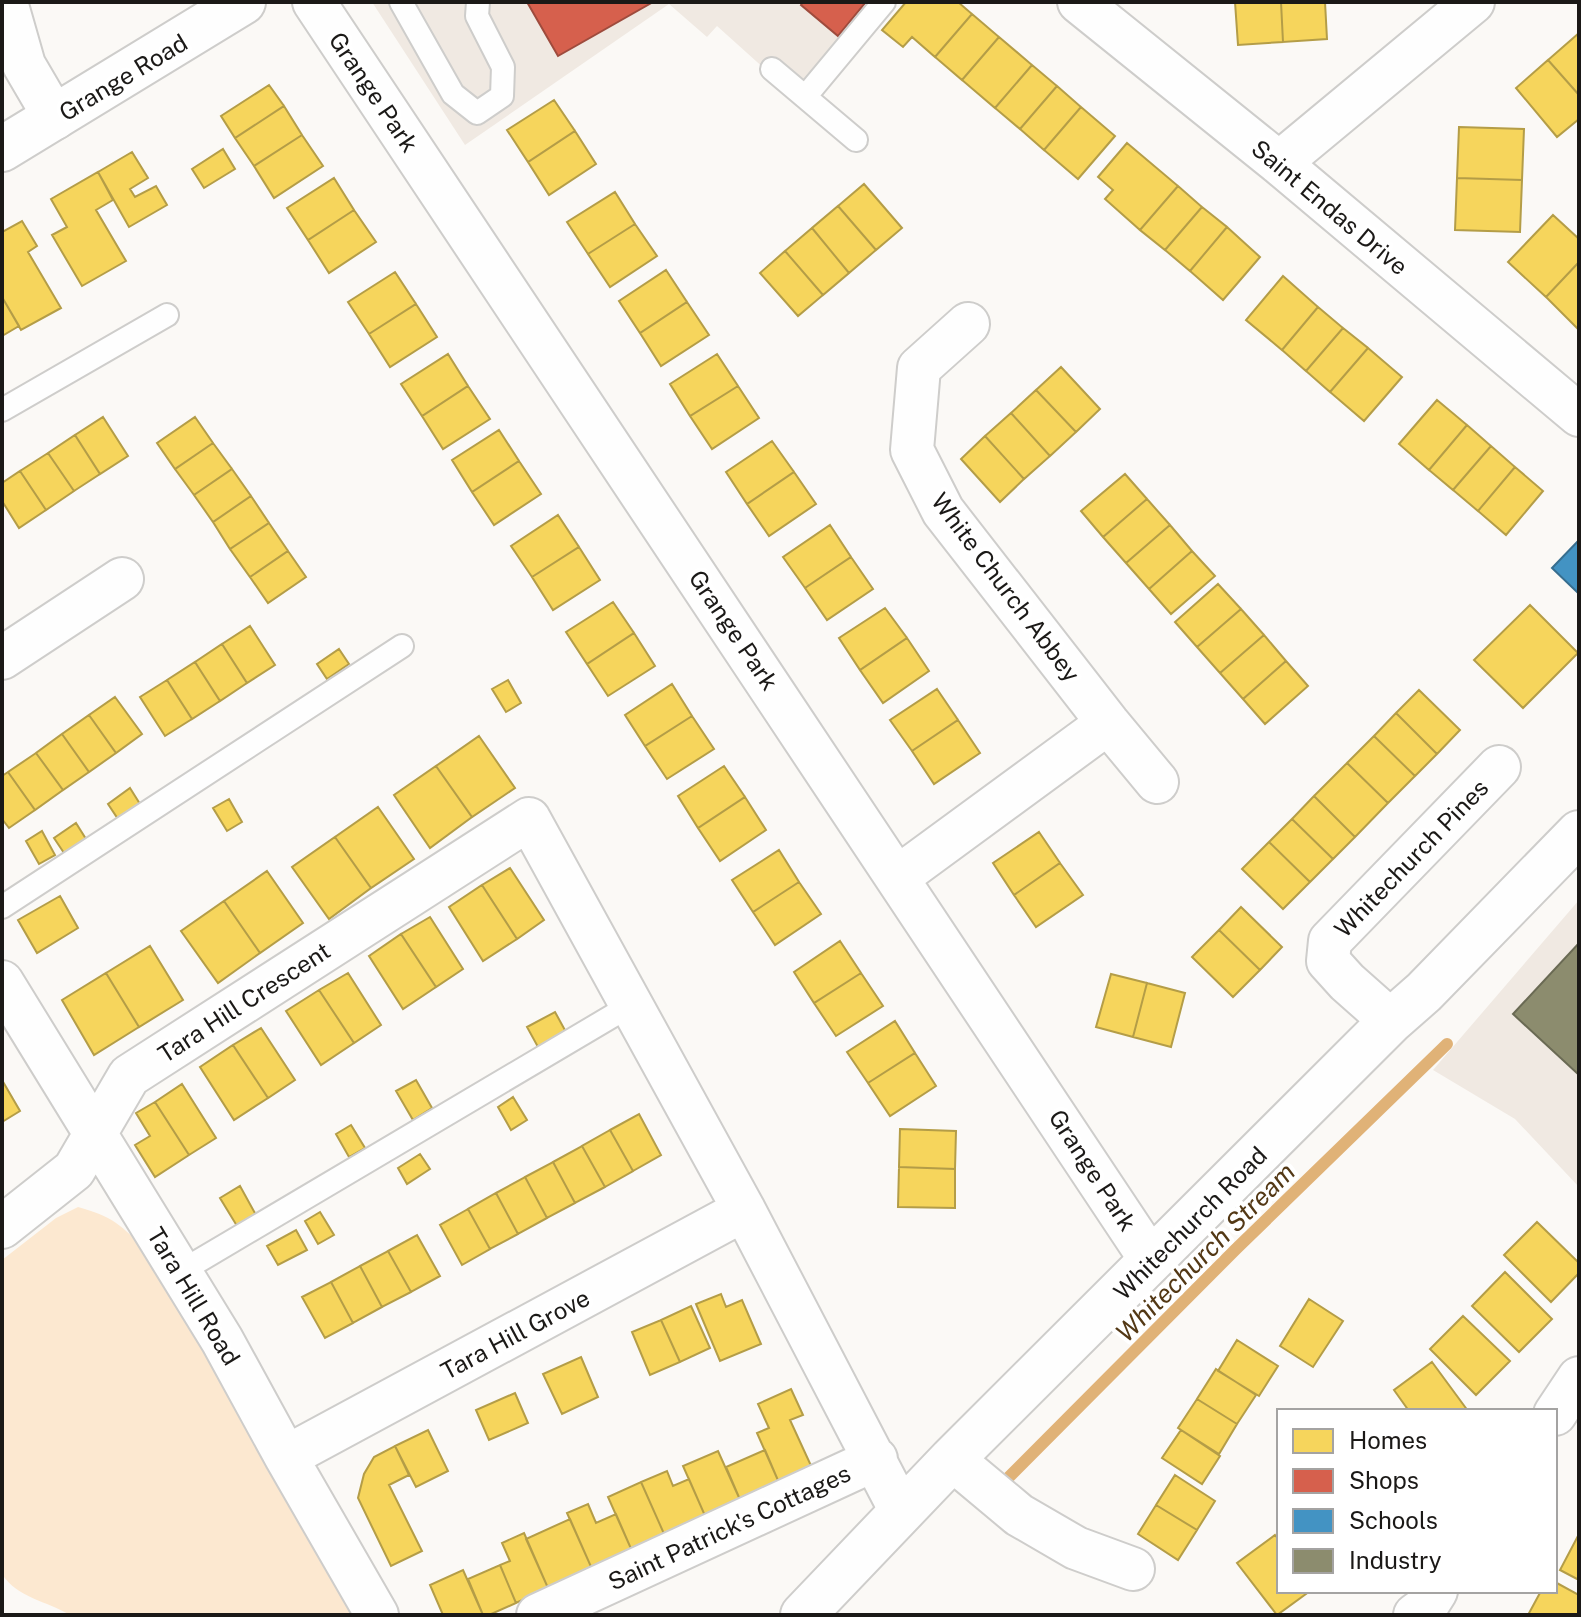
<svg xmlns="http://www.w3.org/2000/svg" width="1581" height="1617" viewBox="0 0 1581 1617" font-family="'Public Sans',sans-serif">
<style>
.built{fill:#f0e9e2}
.green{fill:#fce8d0}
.homes{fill:#f6d55c;stroke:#b49d47;stroke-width:2}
.shops{fill:#d6604d;stroke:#9e4b3d;stroke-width:2}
.schools{fill:#4393c3;stroke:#376e8f;stroke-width:2}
.industry{fill:#8c8c6e;stroke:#6a6a54;stroke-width:2}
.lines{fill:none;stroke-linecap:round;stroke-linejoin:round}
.stream{stroke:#e0b277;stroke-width:12}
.service-casing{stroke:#cecdcb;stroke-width:26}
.minor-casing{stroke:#cecdcb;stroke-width:46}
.tertiary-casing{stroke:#cecdcb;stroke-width:48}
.secondary-casing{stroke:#cecdcb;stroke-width:48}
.service{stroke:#fefefe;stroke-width:22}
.minor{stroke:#fefefe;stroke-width:42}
.tertiary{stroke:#fefefe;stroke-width:44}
.secondary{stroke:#fefefe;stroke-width:44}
.labels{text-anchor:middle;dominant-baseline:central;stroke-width:8;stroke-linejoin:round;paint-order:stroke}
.street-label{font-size:24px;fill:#1b1917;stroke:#fff}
.water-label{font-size:26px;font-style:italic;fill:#533815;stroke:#fff}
</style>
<rect width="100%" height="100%" fill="#fbf9f6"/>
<!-- built -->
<path class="built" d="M372,2H871L797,98L717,26L707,37L669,4L465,145Z
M1579,900V1187L1515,1119L1433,1070Z"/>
<!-- green -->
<path class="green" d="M78,1207C111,1216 123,1225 146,1252L372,1615H70C47,1601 17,1598 2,1574V1260L56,1218Z"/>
<!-- homes -->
<path class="homes" d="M906,2H958L972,14L935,57L912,37L903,47L882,30Z
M1235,2H1281L1283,42L1238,45Z
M1281,2H1325L1327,39L1283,42Z
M972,14L999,37L962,80L935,57Z
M1579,33V95L1548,60Z
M999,37L1032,65L995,108L962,80Z
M1548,60L1579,95V119L1557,137L1516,88Z
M1032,65L1057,86L1020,129L995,108Z
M269,85L284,106L235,138L221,116Z
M1057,86L1081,107L1044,150L1020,129Z
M554,100L575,131L528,162L507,130Z
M284,106L302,135L254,166L235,138Z
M1081,107L1115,136L1078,179L1044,150Z
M1459,127L1524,129L1522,180L1457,178Z
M575,131L596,164L549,195L528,162Z
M302,135L323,166L274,198L254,166Z
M1127,143L1178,186L1140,230L1105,199L1113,190L1098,177Z
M223,149L235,169L204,188L192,169Z
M132,152L148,178L130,189L135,197L156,186L167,205L129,227L98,172Z
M98,172L113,200L96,210L126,261L82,286L52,235L67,227L51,199Z
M334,178L354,210L308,240L287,208Z
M1457,178L1522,180L1520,232L1455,230Z
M864,184L902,228L876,250L838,206Z
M1178,186L1202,207L1165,250L1140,230Z
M615,192L635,224L588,254L567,222Z
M838,206L876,250L849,273L812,228Z
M1202,207L1227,227L1190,271L1165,250Z
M354,210L376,242L329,273L308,240Z
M1553,215L1579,239V262L1546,297L1508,262Z
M22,221L37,246L28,252L61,308L21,330L2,297V232Z
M635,224L657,256L610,287L588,254Z
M1227,227L1260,257L1223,300L1190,271Z
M812,228L849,273L823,295L785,251Z
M785,251L823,295L798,316L760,273Z
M1579,262V330L1546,297Z
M666,270L687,302L640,333L619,301Z
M395,272L416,304L369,334L348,302Z
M1283,276L1318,307L1282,350L1246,320Z
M2,297L19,326L2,336Z
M687,302L709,335L661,366L640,333Z
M416,304L437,337L390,367L369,334Z
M1318,307L1343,328L1306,371L1282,350Z
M1343,328L1368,348L1330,392L1306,371Z
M1368,348L1402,377L1364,421L1330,392Z
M448,354L468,386L422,416L401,384Z
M717,354L738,386L690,416L670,384Z
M1061,367L1100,409L1076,432L1036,390Z
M468,386L490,419L443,449L422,416Z
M738,386L759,418L712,449L690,416Z
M1036,390L1076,432L1050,456L1011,413Z
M1437,400L1467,425L1429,470L1399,444Z
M1011,413L1050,456L1024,479L985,436Z
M103,417L128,456L100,474L75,435Z
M195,417L213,443L175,469L157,443Z
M1467,425L1491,446L1453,490L1429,470Z
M499,430L519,461L472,492L452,460Z
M75,435L100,474L74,491L48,453Z
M985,436L1024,479L1000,502L961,459Z
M772,441L794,472L747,504L726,472Z
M213,443L232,469L194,495L175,469Z
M1491,446L1515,467L1478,511L1453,490Z
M48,453L74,491L46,510L20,471Z
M519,461L541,494L494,525L472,492Z
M1515,467L1543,491L1506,535L1478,511Z
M232,469L251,496L213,522L194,495Z
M20,471L46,510L19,528L2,501V483Z
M794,472L816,504L769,536L747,504Z
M1125,474L1147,499L1103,537L1081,511Z
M251,496L269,523L230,549L213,522Z
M1147,499L1170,525L1126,563L1103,537Z
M558,515L579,547L532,577L511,546Z
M269,523L288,551L250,577L230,549Z
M830,525L851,557L805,588L783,557Z
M1170,525L1192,551L1149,589L1126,563Z
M579,547L600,580L553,610L532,577Z
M288,551L306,577L268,603L250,577Z
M1192,551L1215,576L1171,614L1149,589Z
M851,557L873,589L827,620L805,588Z
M1218,584L1241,609L1197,647L1175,622Z
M613,602L634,633L587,664L566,632Z
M1530,605L1578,653L1523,708L1474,660Z
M885,608L907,638L860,670L839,638Z
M1241,609L1264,635L1220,673L1197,647Z
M250,626L275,665L247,683L222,644Z
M634,633L655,666L608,696L587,664Z
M1264,635L1286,661L1243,699L1220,673Z
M907,638L929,671L883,703L860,670Z
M222,644L247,683L220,701L195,662Z
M339,649L349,664L327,679L317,664Z
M1286,661L1308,686L1265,724L1243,699Z
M195,662L220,701L192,719L167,680Z
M167,680L192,719L165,736L140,697Z
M508,680L521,703L506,712L492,689Z
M672,684L692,716L645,746L625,715Z
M937,689L958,720L912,751L890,720Z
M1419,690L1460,730L1437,754L1396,713Z
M115,697L142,734L116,753L89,715Z
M1396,713L1437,754L1415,776L1374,736Z
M89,715L116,753L89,772L62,734Z
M692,716L714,749L667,779L645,746Z
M958,720L980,753L934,784L912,751Z
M62,734L89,772L63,790L36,753Z
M479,736L515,788L472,817L436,766Z
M1374,736L1415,776L1388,803L1347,763Z
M36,753L63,790L35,810L8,772Z
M1347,763L1388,803L1355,837L1314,796Z
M436,766L472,817L430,848L394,795Z
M724,766L745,797L698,828L678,796Z
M8,772L35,810L9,828L2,819V776Z
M130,788L140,804L118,819L108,804Z
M1314,796L1355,837L1333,859L1292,819Z
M745,797L766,830L720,861L698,828Z
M229,799L242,822L227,831L213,808Z
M378,807L414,859L371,888L335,837Z
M1292,819L1333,859L1310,882L1269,842Z
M76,823L86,839L64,853L54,838Z
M42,831L55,855L39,864L26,841Z
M1039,832L1060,863L1014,895L993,863Z
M335,837L371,888L329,919L292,867Z
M1269,842L1310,882L1283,909L1242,869Z
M779,850L799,882L753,912L732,880Z
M1060,863L1083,895L1036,927L1014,895Z
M510,868L544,920L517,939L482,885Z
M267,871L303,923L260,953L224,901Z
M799,882L821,914L775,945L753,912Z
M482,885L517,939L483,961L449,907Z
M60,896L78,928L37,953L18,920Z
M224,901L260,953L218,983L181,931Z
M1241,907L1282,947L1260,970L1219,930Z
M430,917L463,969L436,987L401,934Z
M1219,930L1260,970L1233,997L1192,957Z
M401,934L436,987L403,1009L369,956Z
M840,941L861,973L814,1003L794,972Z
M150,946L183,1000L139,1027L106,973Z
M106,973L139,1027L94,1055L62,1000Z
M348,973L381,1025L354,1043L319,990Z
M861,973L883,1006L836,1036L814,1003Z
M1111,974L1147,983L1133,1037L1096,1027Z
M1147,983L1185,993L1171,1047L1133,1037Z
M319,990L354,1043L321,1065L286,1011Z
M555,1012L566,1032L538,1047L527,1027Z
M895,1021L915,1053L868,1083L847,1052Z
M261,1028L295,1080L268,1098L233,1045Z
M233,1045L268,1098L234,1120L200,1067Z
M915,1053L936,1086L890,1116L868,1083Z
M2,1080L20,1111L2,1122Z
M416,1080L432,1108L413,1120L396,1091Z
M182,1084L216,1138L189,1155L155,1102Z
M513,1097L527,1120L511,1130L498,1107Z
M155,1102L189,1155L155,1177L135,1145L150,1136L136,1113Z
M639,1114L661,1155L633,1171L610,1130Z
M351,1125L365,1148L349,1157L336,1134Z
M900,1129L956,1131L955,1169L899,1167Z
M610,1130L633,1171L605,1187L582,1146Z
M582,1146L605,1187L575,1203L553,1162Z
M420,1154L430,1169L407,1184L398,1168Z
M553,1162L575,1203L547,1218L525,1177Z
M899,1167L955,1169V1208L898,1207Z
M525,1177L547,1218L518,1234L496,1193Z
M240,1186L256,1215L237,1226L220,1198Z
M496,1193L518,1234L490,1249L468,1209Z
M468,1209L490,1249L462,1265L440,1225Z
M320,1212L334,1235L318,1244L305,1221Z
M1537,1222L1579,1263V1273L1551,1302L1504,1255Z
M296,1230L307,1250L278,1265L267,1246Z
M417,1235L440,1276L411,1292L388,1251Z
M388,1251L411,1292L382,1307L360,1266Z
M360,1266L382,1307L353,1323L331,1282Z
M1505,1272L1552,1319L1519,1352L1472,1306Z
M331,1282L353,1323L325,1338L302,1297Z
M721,1294L726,1307L742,1300L761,1344L720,1361L696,1304Z
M1309,1299L1343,1321L1313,1367L1280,1346Z
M691,1306L710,1348L680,1362L661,1320Z
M1463,1316L1510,1361L1476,1395L1430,1349Z
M661,1320L680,1362L650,1375L632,1332Z
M1237,1340L1278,1366L1259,1396L1218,1371Z
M581,1357L598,1397L562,1414L543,1374Z
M1432,1362L1468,1411H1409L1394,1390Z
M1216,1369L1256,1395L1237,1424L1197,1399Z
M791,1389L803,1415L790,1420L813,1470L780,1485L757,1433L769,1428L758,1404Z
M515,1393L528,1423L489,1440L476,1410Z
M1197,1399L1237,1424L1219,1454L1178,1428Z
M428,1430L448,1471L416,1487L395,1446Z
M1181,1430L1220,1456L1202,1484L1162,1458Z
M395,1446L409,1475L389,1485L422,1551L391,1566L358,1498L364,1474L374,1457Z
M765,1450L780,1485L741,1502L726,1467Z
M718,1451L741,1502L706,1518L683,1466Z
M667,1471L673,1486L689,1479L706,1518L665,1536L641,1482Z
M1175,1475L1215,1501L1197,1530L1156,1505Z
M641,1482L665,1536L632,1551L608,1497Z
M588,1504L596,1523L616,1514L632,1551L592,1569L567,1513Z
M1156,1505L1197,1530L1178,1560L1138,1534Z
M570,1519L592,1569L548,1588L526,1539Z
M524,1533L548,1588L516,1603L500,1565L510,1561L502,1543Z
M1579,1534V1580L1560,1570Z
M1275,1535L1279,1540V1591H1310L1277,1615L1237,1563Z
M500,1565L516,1603L489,1615H483L468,1579Z
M463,1570L483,1615H443L430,1585Z
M1555,1582L1579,1595V1615H1528L1541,1591H1555Z"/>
<!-- shops -->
<path class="shops" d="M527,2H653L558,56Z
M803,2H866L838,36L801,5Z"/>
<!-- schools -->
<path class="schools" d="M1579,540V594L1552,568Z"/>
<!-- industry -->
<path class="industry" d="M1579,943V1075L1513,1014Z"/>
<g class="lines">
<!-- stream -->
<path class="stream" d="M997,1489L1236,1249L1447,1044"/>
<!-- service casing -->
<g class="service-casing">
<path id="service" d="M401,2L453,94L477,113L502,96L503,67L477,16L478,2
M772,69L856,140
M805,97L884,2
M2,410L167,315
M2,907L402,646
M180,1272L631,1005"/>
</g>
<!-- minor casing -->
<g class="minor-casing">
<path id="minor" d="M6,2L24,65L55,118
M314,2L1151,1260
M1079,2L1279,163L1579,415
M1279,163L1473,2
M968,324L919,368L912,450L943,511L1108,723L1157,782
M2,658L122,579
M898,877L1108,723
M2,982L222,1340L286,1457L377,1615
M1391,1021L1347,982L1328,961L1330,941L1499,767
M2,1227L74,1170L129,1076L529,819L744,1210L901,1511
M1555,1414L1579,1378
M286,1457L744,1210
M952,1459L1019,1515L1076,1548L1133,1569
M538,1615L876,1459
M1415,1615L1426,1607L1436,1591"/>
</g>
<!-- tertiary casing -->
<g class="tertiary-casing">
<path id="tertiary" d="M803,1615L952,1459L1391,1021L1424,992L1579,833"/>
</g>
<!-- secondary casing -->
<g class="secondary-casing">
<path id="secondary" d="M2,149L243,2"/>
</g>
<!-- service -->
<use href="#service" class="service"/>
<!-- minor -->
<use href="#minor" class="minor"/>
<!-- tertiary -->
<use href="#tertiary" class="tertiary"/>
<!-- secondary -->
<use href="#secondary" class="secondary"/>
</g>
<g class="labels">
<!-- street labels -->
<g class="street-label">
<text transform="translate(123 77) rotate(-31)">Grange Road</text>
<text transform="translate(374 92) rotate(56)">Grange Park</text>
<text transform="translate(1330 207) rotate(40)">Saint Endas Drive</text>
<text transform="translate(1006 587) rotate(53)">White Church Abbey</text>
<text transform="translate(734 630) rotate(56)">Grange Park</text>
<text transform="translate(1411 858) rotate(-46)">Whitechurch Pines</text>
<text transform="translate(244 1002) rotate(-33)">Tara Hill Crescent</text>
<text transform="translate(1093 1170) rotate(57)">Grange Park</text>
<text transform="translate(1190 1223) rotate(-45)">Whitechurch Road</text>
<text transform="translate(194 1296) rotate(59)">Tara Hill Road</text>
<text transform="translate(515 1334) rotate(-28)">Tara Hill Grove</text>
<text transform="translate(729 1527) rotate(-25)">Saint Patrick's Cottages</text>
</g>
<!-- water labels -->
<g class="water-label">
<text transform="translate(1205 1252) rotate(-45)">Whitechurch Stream</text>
</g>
</g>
<!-- border -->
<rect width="1581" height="1617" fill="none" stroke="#1b1917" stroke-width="8"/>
<!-- legend -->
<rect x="1277" y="1409" width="280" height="184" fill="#ffffff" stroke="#a4a3a2" stroke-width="2"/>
<rect x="1293" y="1429" width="40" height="24" fill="#f6d55c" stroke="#a4a3a2" stroke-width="2"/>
<text x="1349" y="1449" font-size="24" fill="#1b1917">Homes</text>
<rect x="1293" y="1469" width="40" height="24" fill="#d6604d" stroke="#a4a3a2" stroke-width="2"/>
<text x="1349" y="1489" font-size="24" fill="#1b1917">Shops</text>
<rect x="1293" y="1509" width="40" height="24" fill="#4393c3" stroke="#a4a3a2" stroke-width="2"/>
<text x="1349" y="1529" font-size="24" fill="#1b1917">Schools</text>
<rect x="1293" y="1549" width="40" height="24" fill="#8c8c6e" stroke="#a4a3a2" stroke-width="2"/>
<text x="1349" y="1569" font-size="24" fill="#1b1917">Industry</text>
</svg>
